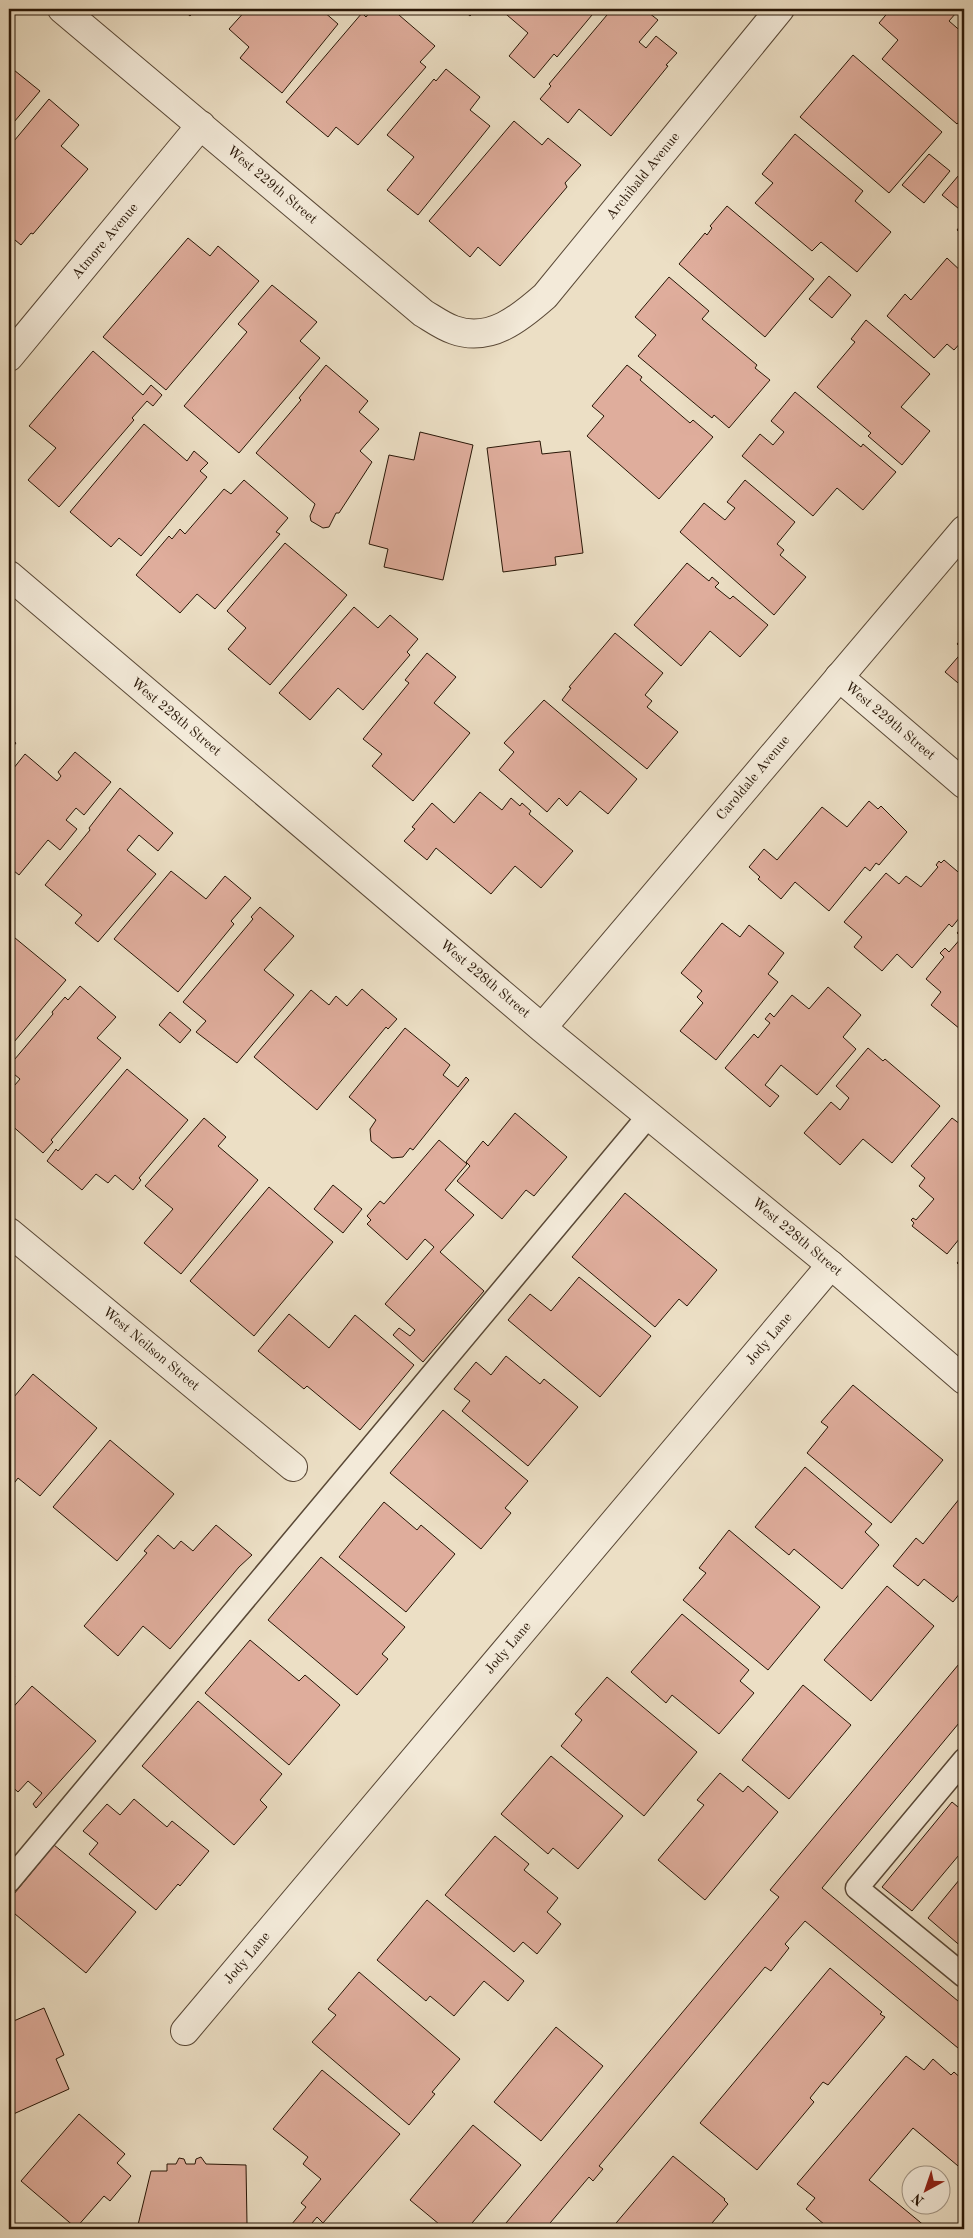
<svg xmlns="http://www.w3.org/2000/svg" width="973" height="2238" viewBox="0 0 973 2238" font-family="'Old Standard TT',serif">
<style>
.building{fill:#dfad9c;stroke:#281606}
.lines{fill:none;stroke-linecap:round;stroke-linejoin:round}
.service-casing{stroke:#594836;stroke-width:25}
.minor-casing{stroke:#594836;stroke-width:30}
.tertiary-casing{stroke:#594836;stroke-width:30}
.service{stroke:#f3ead9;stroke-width:22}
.minor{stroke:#f3ead9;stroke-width:28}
.tertiary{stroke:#f3ead9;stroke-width:28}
.labels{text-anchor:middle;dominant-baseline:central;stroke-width:4.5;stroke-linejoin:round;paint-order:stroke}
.street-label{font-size:14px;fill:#281606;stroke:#f3ead9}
</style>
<rect width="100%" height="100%" fill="#ecdfc5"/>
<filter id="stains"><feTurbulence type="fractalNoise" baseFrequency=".004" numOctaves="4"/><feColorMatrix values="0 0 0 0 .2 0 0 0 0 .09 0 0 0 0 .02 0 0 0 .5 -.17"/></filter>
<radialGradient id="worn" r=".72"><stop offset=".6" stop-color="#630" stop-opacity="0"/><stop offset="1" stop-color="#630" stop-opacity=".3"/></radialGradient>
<!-- building -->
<path class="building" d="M182,9H196L190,16Z
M247,9H324L323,11L338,24L282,93L240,58L249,47L229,29Z
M372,9H392L435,46L420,62L426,67L358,145L336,127L328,137L286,102L362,13L366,17Z
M462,9H477L470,16Z
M500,9H597L557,57L554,54L534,78L509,56L528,33Z
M612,9H644L658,20L639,42L646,48L656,36L677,53L666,65L668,66L611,136L579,109L568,123L540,99L551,86L549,84Z
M891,9H951L956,13L949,21L964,34V116L957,124L882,59L898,40L879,23Z
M853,55L942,132L889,193L800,117Z
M9,66L40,91L9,128Z
M446,69L480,97L470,110L490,126L418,215L387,190L414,157L387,135L434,79L436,81Z
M49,99L79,125L61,146L88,169L33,234L31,233L21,245L9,235V147Z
M514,121L542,145L548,138L581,165L565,183L567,187L500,266L478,247L470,257L429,221Z
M795,134L863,191L855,201L891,232L857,272L821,242L812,251L755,203L773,183L762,174Z
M929,154L950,171L924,203L902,185Z
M964,169V213L942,195Z
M727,206L814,279L765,337L679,264L705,233L707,235L712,228L710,226Z
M964,221V236L957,230Z
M188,238L210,256L218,246L259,281L166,390L103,337Z
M947,258L964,274V339L954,350L947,344L934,358L887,316L905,294L911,300Z
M829,276L851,295L832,318L809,299Z
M669,277L709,311L702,319L757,365L755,368L770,380L729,428L714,415L712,418L638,356L656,335L635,317Z
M272,285L317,322L300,341L320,358L239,453L184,406L247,332L238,324Z
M866,320L930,374L901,407L930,431L902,465L868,436L871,433L817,387L855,342L851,339Z
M93,351L143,395L151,385L162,395L153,406L147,401L132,418L134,420L59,507L28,480L56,448L29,426Z
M326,365L368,401L359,412L379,429L360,451L372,462L339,513H336L329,527L323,528L311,521L310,516L315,504L256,453L301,400L299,398Z
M627,365L642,377L640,380L690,423L693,420L713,437L659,499L587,436L604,416L592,406Z
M795,392L861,447L863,444L896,472L863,510L837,488L813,516L742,456L760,434L773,445L784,432L771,421Z
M144,424L187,461L194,451L208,463L200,471L207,477L141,556L119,538L111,547L70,512Z
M420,432L473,445L443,580L384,567L388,549L369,544L389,455L414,460Z
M540,441L542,454L570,451L583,553L555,557L556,565L503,572L487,448Z
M244,480L288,518L276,532L280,534L215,609L197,594L180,613L136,575L169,536L172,539L180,529L185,534L224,489L231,494Z
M745,480L795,522L777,544L784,550L780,555L806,577L774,615L680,532L704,503L725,520L735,508L727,502Z
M285,543L347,595L270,685L228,649L246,628L227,611Z
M687,563L709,581L712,577L719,583L715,587L730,599L733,596L768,625L740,657L710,631L681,666L634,625Z
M354,607L378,628L390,615L418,639L407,652L410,655L363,710L338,688L310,720L279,693Z
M615,633L663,673L645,695L652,701L647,707L678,732L647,769L562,700L571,688L569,687Z
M964,636V688L945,672L964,650L957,644Z
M427,653L456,677L434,703L470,733L413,801L372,766L382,754L363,739L409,683L405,680Z
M544,700L637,779L608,814L580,791L567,806L559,798L547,812L499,770L514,752L504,743Z
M9,738L16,743L9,752Z
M75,752L111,782L84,815L76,808L66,820L77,829L60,850L48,840L19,875L9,867V774L25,754L57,781L61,776L58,772Z
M120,788L173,833L158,851L139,835L127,850L156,874L98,942L75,923L82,915L45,885L90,830L89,828Z
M480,792L502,810L511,798L520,806L522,803L531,811L529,814L573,851L541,888L515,866L491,894L436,848L427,860L404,841L415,829L412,827L432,803L454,823Z
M869,801L878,809L881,806L907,832L879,865L876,863L870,871L865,867L829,911L795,882L781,899L758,879L760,877L749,867L764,849L777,860L822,807L847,827Z
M944,860L964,877V912L952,927L949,924L912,968L897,954L882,971L854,947L862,937L844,922L886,873L899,884L906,876L921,887L938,867L936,865L939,861L941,863Z
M171,871L206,899L225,876L251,898L231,921L234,924L178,992L114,939Z
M260,907L294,936L264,970L294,995L237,1063L196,1032L206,1021L183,1002L253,919L251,917Z
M722,923L740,937L749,925L784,953L768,974L778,982L716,1060L680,1031L703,1003L697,997L702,991L681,973Z
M964,925V1023L960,1029L931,1005L941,992L926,979L944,957L940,953L945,948L949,952L962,937L957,933Z
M9,933L66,980L9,1048Z
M80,986L116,1017L97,1038L121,1058L51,1140L53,1142L43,1153L9,1123V1092L20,1079L9,1070V1066L53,1014L52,1012L65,997L68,1000Z
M828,987L861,1015L843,1037L856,1049L817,1095L781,1065L765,1085L779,1096L770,1107L725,1068L754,1034L758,1038L770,1023L765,1019L770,1013L774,1017L792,995L809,1009Z
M362,989L397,1019L388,1029L386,1027L317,1110L254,1057L311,990L329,1005L336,996L347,1006Z
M170,1012L191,1030L180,1043L159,1025Z
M405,1028L450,1065L443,1075L458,1087L466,1077L469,1080L413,1150L410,1148L403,1157L392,1158L371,1141L370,1129L376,1120L349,1097Z
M868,1048L883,1061L885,1059L940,1106L892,1163L863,1139L840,1165L804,1133L831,1102L840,1110L849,1098L836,1086Z
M127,1069L188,1120L139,1178L141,1180L133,1190L115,1175L108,1183L96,1174L82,1190L47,1161L56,1149L58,1151Z
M515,1113L567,1157L534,1196L526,1190L502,1219L457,1181L470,1166L466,1162L483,1141L488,1146Z
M204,1118L226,1137L218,1146L258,1180L181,1274L144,1243L173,1209L145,1186Z
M952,1118L960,1124L962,1122L964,1124V1233L947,1254L912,1226L914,1223L911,1220L913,1218L916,1220L934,1199L919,1186L925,1178L911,1166Z
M439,1140L467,1164L445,1190L474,1215L440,1252L484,1291L423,1362L393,1335L399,1328L410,1336L415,1330L385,1304L434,1247L425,1239L407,1260L367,1224L371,1220L367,1216L380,1201L384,1204Z
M333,1185L362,1209L343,1233L314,1209Z
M269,1187L333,1242L254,1336L190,1281Z
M625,1193L717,1270L687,1306L679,1299L655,1327L572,1257Z
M964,1255V1269L957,1263Z
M579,1277L651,1336L600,1397L508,1320L530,1294L551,1311Z
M289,1314L329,1348L355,1315L414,1365L360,1430L307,1386L304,1389L258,1351Z
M506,1356L540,1384L544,1379L578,1407L528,1466L462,1411L470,1401L454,1389L476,1362L491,1375Z
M33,1374L97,1428L40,1496L18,1478L9,1490V1403Z
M853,1385L943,1460L891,1523L807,1453L828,1427L821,1422Z
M443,1410L528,1481L505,1508L511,1513L481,1549L390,1473Z
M110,1440L174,1494L117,1561L53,1507Z
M805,1467L872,1524L865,1532L879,1545L842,1589L794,1549L789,1555L755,1527Z
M964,1493V1588L953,1602L924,1579L918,1586L893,1566L916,1538L923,1544Z
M384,1502L417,1530L421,1525L455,1554L406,1612L339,1557Z
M216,1525L252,1555L239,1567L170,1649L143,1626L118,1656L84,1626L147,1553L144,1551L158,1535L174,1549L181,1541L193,1551Z
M729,1530L820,1607L768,1670L683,1600L706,1573L699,1568Z
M321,1557L405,1627L382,1654L388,1659L357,1695L268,1620Z
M887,1586L934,1626L871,1701L824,1660Z
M682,1614L749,1670L740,1681L754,1693L719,1734L672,1695L666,1703L631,1672Z
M250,1640L299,1681L305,1675L340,1705L289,1765L205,1693Z
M964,1658V1717L822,1888L964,2006V2053L805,1921L785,1944L789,1948L771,1971L765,1967L599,2166L603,2169L593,2181L589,2177L545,2229H501L779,1897L770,1890Z
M9,1670L15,1676L9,1683Z
M607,1677L697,1752L644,1816L561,1746L582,1720L575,1714Z
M803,1685L851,1725L789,1799L742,1760Z
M32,1686L96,1741L36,1808L33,1804L42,1793L28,1781L18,1792L9,1784V1712Z
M198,1701L282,1774L260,1800L267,1807L234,1845L142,1766Z
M551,1756L623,1816L578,1869L553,1848L548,1854L501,1814Z
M720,1773L743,1792L748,1786L778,1812L705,1900L658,1860L704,1805L697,1800Z
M134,1799L167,1827L172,1821L209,1851L180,1886L178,1884L156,1910L89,1854L98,1843L83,1831L107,1804L120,1815Z
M952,1802L964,1812V1849L912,1911L882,1887Z
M495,1836L529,1864L524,1870L558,1898L547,1912L561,1924L537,1954L523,1942L514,1952L445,1895Z
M54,1845L136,1912L86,1973L9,1909V1900Z
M964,1874V1949L928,1918Z
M427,1900L524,1981L508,2001L484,1981L454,2016L430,1996L426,2001L377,1960Z
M830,1968L882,2012L880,2014L885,2017L828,2085L823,2082L810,2098L814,2102L757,2170L700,2123Z
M359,1972L460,2059L432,2092L435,2094L409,2125L312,2042L336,2015L328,2009Z
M44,2008L64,2055L56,2059L69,2089L9,2116V2023Z
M556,2027L603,2066L541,2141L494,2102Z
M906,2056L924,2070L933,2059L951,2075L954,2072L964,2081V2171L913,2128L869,2180L926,2227L929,2224L935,2229H824L822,2228L825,2225L806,2209L815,2198L797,2184Z
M322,2070L400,2134L323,2223L317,2217L307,2229H296L291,2225L306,2207L301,2203L321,2179L303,2164L308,2157L273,2129Z
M79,2114L125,2154L117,2163L131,2176L110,2201L104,2196L76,2228L21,2181Z
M473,2125L521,2165L467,2229H445L410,2200Z
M673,2156L725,2199L724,2200L728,2204L707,2229H611Z
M201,2157L206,2164L246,2165L247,2224H254V2229H137L151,2171H167V2164H176L179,2158L184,2159L186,2164H195L196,2159Z
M390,2224L396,2229H385Z"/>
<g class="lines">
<!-- service casing -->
<g class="service-casing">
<path id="service" d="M964,1760L857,1888L964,1976
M9,1881L650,1114"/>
</g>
<!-- minor casing -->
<g class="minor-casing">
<path id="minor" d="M62,9L423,313C433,319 444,327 454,330C490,343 520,318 545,296L780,9
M9,357L201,125
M839,677L964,784
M9,1232L293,1467
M185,2031L831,1265"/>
</g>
<!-- tertiary casing -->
<g class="tertiary-casing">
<path id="tertiary" d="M9,575L542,1028L831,1265L964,1380
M542,1028L964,530"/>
</g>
<!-- service -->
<use href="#service" class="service"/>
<!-- minor -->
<use href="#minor" class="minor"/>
<!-- tertiary -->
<use href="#tertiary" class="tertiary"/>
</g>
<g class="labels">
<!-- street labels -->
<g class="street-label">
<text transform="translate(643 176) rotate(-51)">Archibald Avenue</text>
<text transform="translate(272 185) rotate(40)">West 229th Street</text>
<text transform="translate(105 241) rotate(-50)">Atmore Avenue</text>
<text transform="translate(176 717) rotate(40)">West 228th Street</text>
<text transform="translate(890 721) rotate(40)">West 229th Street</text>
<text transform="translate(753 778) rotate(-50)">Caroldale Avenue</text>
<text transform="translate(485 979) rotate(40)">West 228th Street</text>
<text transform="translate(797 1237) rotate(40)">West 228th Street</text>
<text transform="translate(769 1339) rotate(-50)">Jody Lane</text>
<text transform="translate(151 1349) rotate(40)">West Neilson Street</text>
<text transform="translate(508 1648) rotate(-50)">Jody Lane</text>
<text transform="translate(247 1958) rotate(-50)">Jody Lane</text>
</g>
</g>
<!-- margin -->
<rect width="973" height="2238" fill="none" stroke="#ecdfc5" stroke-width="30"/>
<rect x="10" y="10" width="953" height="2218" fill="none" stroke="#281606" stroke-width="2.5"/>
<rect x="15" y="15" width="943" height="2208" fill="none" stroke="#281606"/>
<!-- north arrow -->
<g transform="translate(926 2190) rotate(220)"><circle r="24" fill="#f3ead9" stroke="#a29585"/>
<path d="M0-4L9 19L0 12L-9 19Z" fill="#8f2418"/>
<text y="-8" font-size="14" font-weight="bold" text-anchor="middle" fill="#281606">N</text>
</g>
<rect width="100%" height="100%" filter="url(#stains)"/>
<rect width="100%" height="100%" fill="url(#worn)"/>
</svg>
